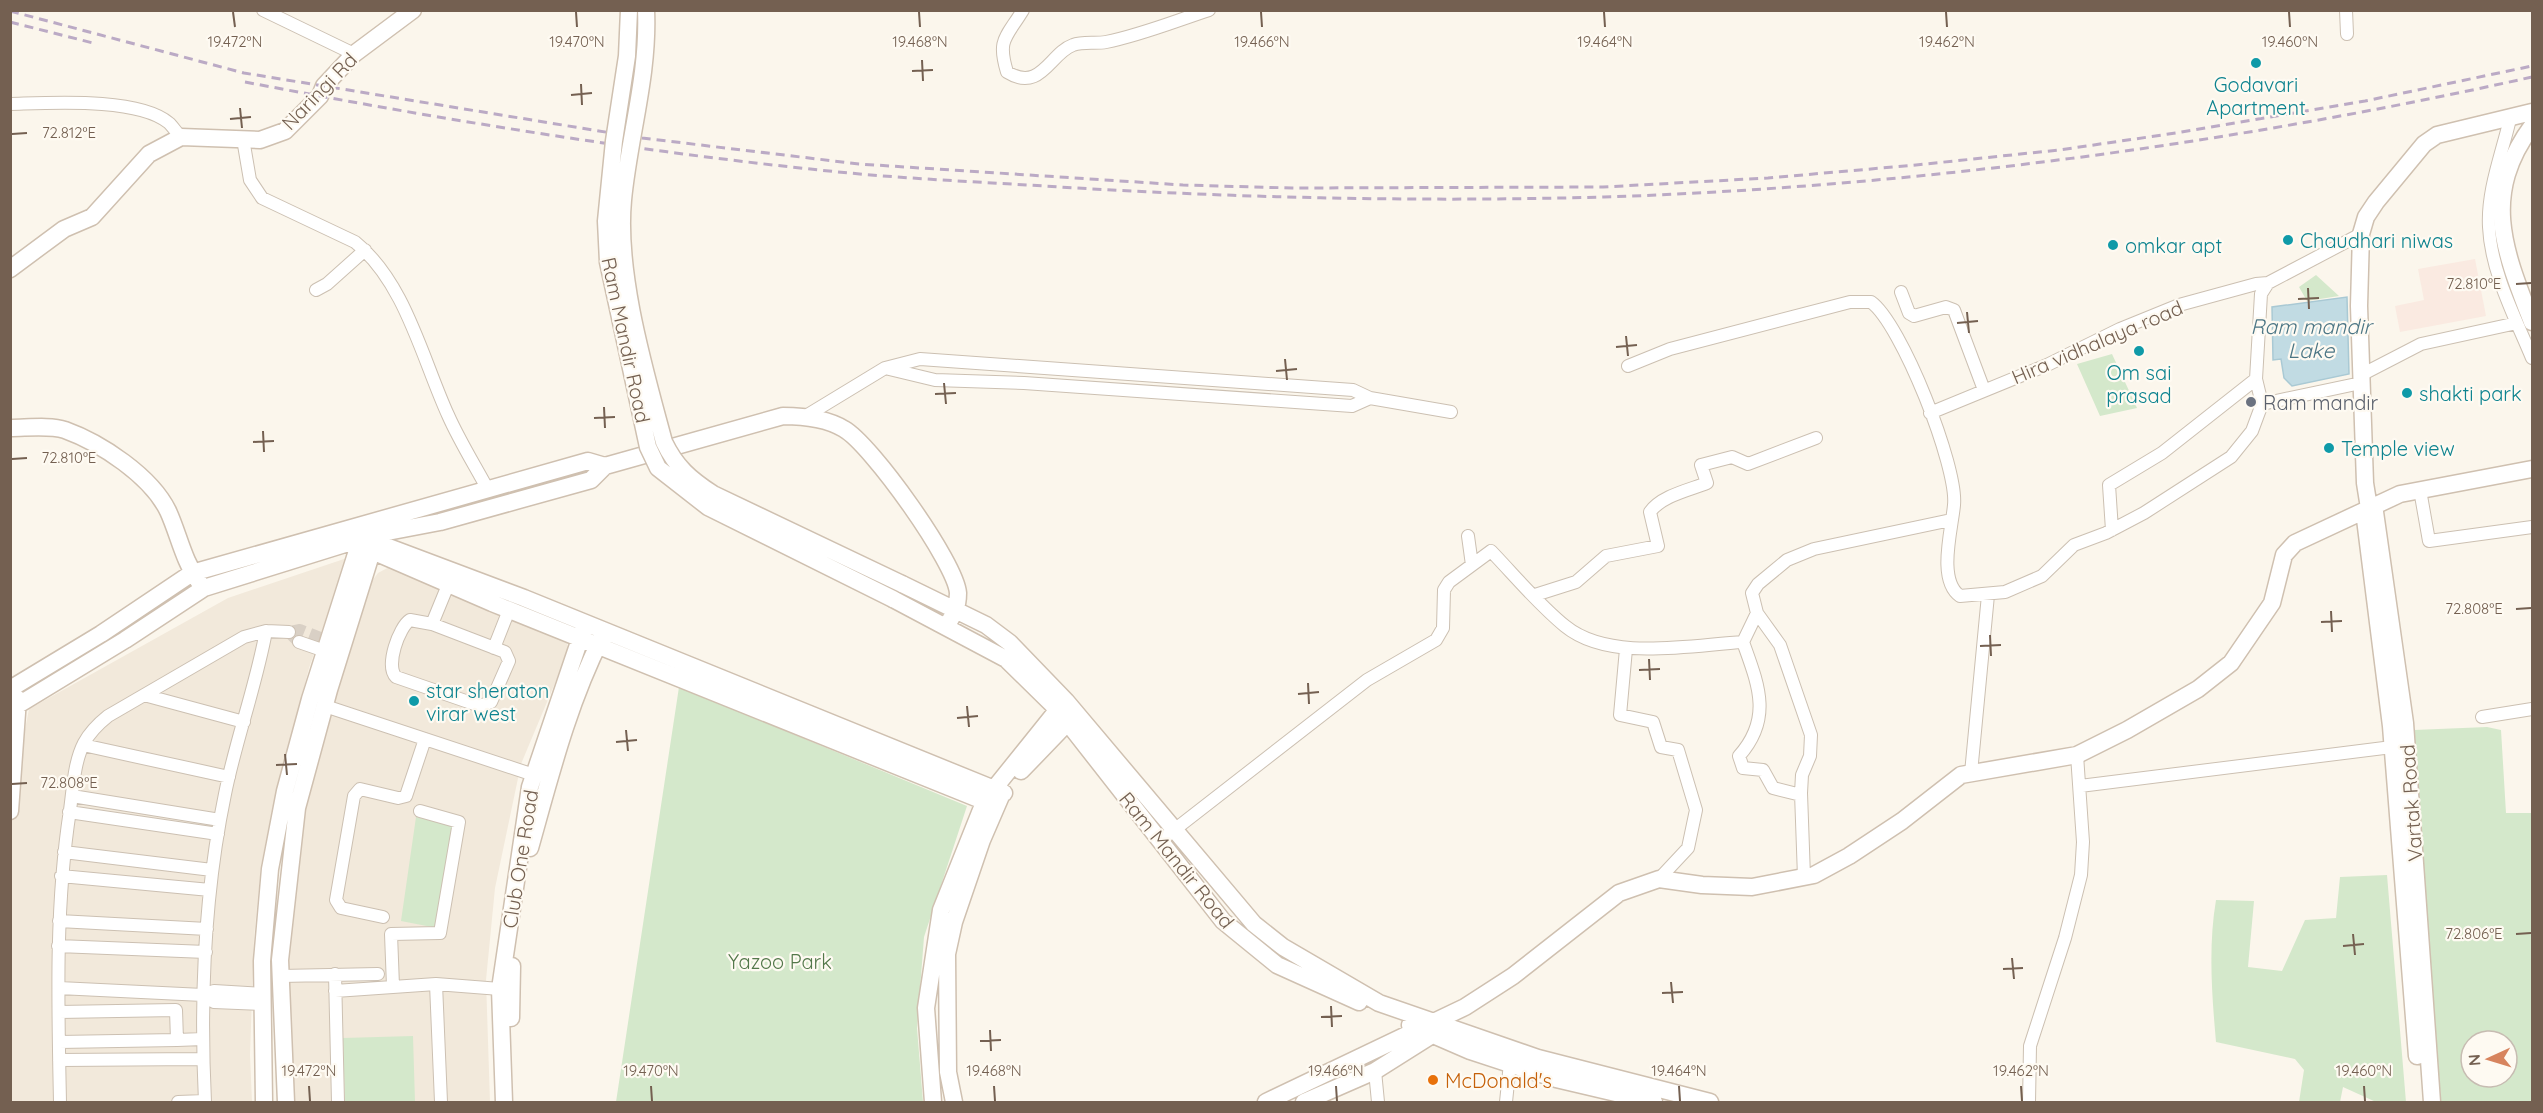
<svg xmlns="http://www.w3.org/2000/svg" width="2543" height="1113" viewBox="0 0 2543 1113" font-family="Quicksand,sans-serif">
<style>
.residential{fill:#f2e9db}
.commercial{fill:#faeae1}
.green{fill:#d4e8cb;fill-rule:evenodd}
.water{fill:#c1dbe3;stroke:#a9c9d4;stroke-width:1.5}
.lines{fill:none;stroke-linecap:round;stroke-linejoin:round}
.street-tunnel{stroke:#d9d0c5;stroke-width:12;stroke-dasharray:12 6;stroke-linecap:butt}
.street-casing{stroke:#ccc0b2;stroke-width:14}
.secondary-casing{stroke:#cfc0b0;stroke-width:19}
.street{stroke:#fff;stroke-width:12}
.secondary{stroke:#fff;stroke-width:16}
.rail{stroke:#bbaac5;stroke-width:3;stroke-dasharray:9 6;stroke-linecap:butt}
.secondary-bridge-casing{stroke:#cfc0b0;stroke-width:19;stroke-linecap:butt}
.secondary-bridge{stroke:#fff;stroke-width:16}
.ticks{fill:none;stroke:#746051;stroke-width:2}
.culture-dot{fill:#0f9aa8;stroke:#fefaf2;stroke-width:2}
.worship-dot{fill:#6b7280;stroke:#fefaf2;stroke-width:2}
.food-dot{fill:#e8710a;stroke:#fefaf2;stroke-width:2}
.labels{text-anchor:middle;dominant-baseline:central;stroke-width:4.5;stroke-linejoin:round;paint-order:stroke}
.culture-label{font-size:20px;fill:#0d838f;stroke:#fefaf2;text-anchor:start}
.street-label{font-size:20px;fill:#746051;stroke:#fefaf2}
.worship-label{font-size:20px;fill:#5b616d;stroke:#fefaf2;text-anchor:start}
.park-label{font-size:20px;fill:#53784a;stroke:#fefaf2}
.food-label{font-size:20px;fill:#c56008;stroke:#fefaf2;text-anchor:start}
.water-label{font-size:21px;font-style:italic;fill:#4c7685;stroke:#fefaf2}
.ticks-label{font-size:15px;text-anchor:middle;fill:#746051;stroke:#fefaf2;stroke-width:4.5;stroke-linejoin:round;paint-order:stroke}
</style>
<rect width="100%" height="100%" fill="#fbf6ec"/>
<!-- residential -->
<path class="residential" d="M347,558L309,668L272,810L261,866L254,937L250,1055L252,1102H11L10,836L19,760L29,709L228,598Z
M393,565L567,641L568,652L521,764L495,888L486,980L490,1102H293L287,936L312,766L366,589L378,573Z"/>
<!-- commercial -->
<path class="commercial" d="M2475,259L2486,316L2400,332L2395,306L2424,300L2418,269Z"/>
<!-- green -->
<path class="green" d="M2316,275L2339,296L2307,301L2299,287Z
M2112,354L2137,408L2100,416L2077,364Z
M679,687L967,806L924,937L917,1028L923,1102H616Z
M2487,727L2501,730L2506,813H2532V1102H2441L2414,730ZM2471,1041H2507V1077H2471Z
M416,817L454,826L437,928L401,921Z
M2387,875L2406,1102H2376L2343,1087L2340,1102H2299L2304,1070L2295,1059L2216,1042C2212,996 2208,947 2216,900L2254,901L2248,967L2282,971L2305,920L2336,918L2340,877Z
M413,1036L415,1102H345L343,1038Z"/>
<!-- water -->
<path class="water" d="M2347,297L2349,374L2292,386L2284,378L2281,359L2273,360L2272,307Z"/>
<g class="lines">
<!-- street-tunnel -->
<path class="street-tunnel" d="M299,642L289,632L300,630L328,641"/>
<!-- street casing -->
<g class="street-casing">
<path id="street" d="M263,10L354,54
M1023,10C1006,38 997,39 1007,72C1041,93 1050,53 1073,45C1083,41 1096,44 1106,42C1141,35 1175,21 1209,10
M2346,10L2347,34
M10,104C50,103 138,97 169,123C173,127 177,133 181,137
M2509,123C2501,156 2487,192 2489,227C2491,272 2515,317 2532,358
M243,139L250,180L262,198L355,242C405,282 422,358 448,415C459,440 474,464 487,488
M316,290L327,284L365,250
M1901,292L1909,313L1914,316L1946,307L1954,310L1984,390
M1628,366L1670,349L1850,302H1871C1901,323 1958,467 1954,505C1952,529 1937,580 1960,596L2005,592L2042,576L2074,545L2106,533L2144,513L2231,457L2252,431L2262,404L2256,379L2261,294L2268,283L2361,234
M885,368L935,380L1024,383L1352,406L1370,398
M2361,375L2421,344L2517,323
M2262,404L2361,383
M1930,413L2047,365L2120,329L2179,305L2256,284L2268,283
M806,416L885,368L920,359L1353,390L1370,398L1451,412
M2420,490L2429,541L2532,527
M2112,530L2109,485L2162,453L2256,379
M1468,536L1472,565
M1535,595L1576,582L1606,556L1658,546L1650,512C1661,496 1689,490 1707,483L1701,465L1732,457L1748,464L1816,438
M410,620L432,624L505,652L509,661L491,702L480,706L396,677C385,666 399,627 410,620Z
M432,624L448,585
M299,642L325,651
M1743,642C1758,684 1773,718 1739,756L1743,768L1763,770L1773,788L1801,795
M494,648L509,610
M1626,649L1620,715L1653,722L1661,747L1678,750L1696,810L1688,848L1659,879
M144,695L244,722
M325,706L534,775
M2482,717L2532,709
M83,745L229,777
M1971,773L1988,595
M2080,786L2392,747
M72,796L220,820
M69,812L218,834
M1160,841L1367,680L1436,640L1443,628L1444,590L1449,582L1491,551C1515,576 1538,604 1565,626C1609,662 1690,645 1743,642L1757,613
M64,852L212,870
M61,876L210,890
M1804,877L1801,793L1802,775L1810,756L1811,735L1780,645L1757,613L1752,593L1758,584L1787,560L1814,549L1951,520
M383,917L341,908L336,900L354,796L360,789L398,798L406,796L425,739
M59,921L207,929
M58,946L206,952
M335,974L338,1102
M281,976L378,974
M436,984L441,1102
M393,986L391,934L440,933L459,822L420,811
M59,988L203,995
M335,991L436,984L500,989
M262,1004L214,1002L203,995L214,991L262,994
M59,1012L176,1010L177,1040L203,1039
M59,1042L177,1040
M59,1060L203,1059
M1375,1071L1378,1102
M60,1102C58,1005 55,907 70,810C73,789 74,762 84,743C90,732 98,724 108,716L244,637L266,631L289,632
M178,1102L205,1101
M205,1102C200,1000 204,895 225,794C236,739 256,686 266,631
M1506,1102L1510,1063
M2029,1102L2030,1046L2065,938L2081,875L2083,842L2077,755"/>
</g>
<!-- secondary casing -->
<g class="secondary-casing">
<path id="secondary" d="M2532,126C2481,195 2504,250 2532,322
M10,269L64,229L92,217L149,154L181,137L260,140L285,131L320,96L324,86L354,54L413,10
M10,428C27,428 50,425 65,430C101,443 151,476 168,511C179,535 183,560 199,582
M2374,505L2405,723L2432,1102
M2369,508L2365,483L2359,306L2361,234L2366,217L2376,202L2424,144L2437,135L2532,112
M2364,511L2391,726L2417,1056
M360,542H375L524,598L1004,793
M372,551L492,603L996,806
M902,584L986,625L1010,643L1066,701L1254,924L1283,947L1379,1003L1538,1058L1710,1102
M893,599L1006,659L1057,709L1223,921L1277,965L1359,1002
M10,689L101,634L192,573L588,461L605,466L783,416C804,416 826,418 844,429C871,444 956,563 958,593C958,607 954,615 946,626
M10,710L125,640L204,588L377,534L440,522L591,480L605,466
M1021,771L1074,716
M10,811L18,699
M530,848C550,777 568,704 602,637
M511,1018L512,966
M1410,1025L1470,1051L1556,1079L1654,1102
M264,1102L262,961L270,869L285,791L310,699L363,532
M286,1102L280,960L297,808L329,690L375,542
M504,1102L500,989L530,787L583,630
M933,1102L926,1008L941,910L985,800L1063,703
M954,1102L948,1072L947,954L954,922L982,840L1001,796
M1266,1102L1465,1007L1513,976L1619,893L1659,879L1702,885L1752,887L1814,875L1849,856L1902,821L1961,775L2077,755L2127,730L2198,689L2231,663L2272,603L2284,555L2295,543L2400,494L2532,469
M1304,1102L1375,1071L1440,1030"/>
</g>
<!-- street -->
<use href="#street" class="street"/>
<!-- secondary -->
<use href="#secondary" class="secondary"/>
<!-- rail -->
<path class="rail" d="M10,11L244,73L642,138L859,164L1183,185L1292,188L1603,187L1768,178L1916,165L2059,150L2176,133L2365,101L2532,66
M10,22L97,44
M245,82C439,119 633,151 829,171C905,179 983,182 1060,187C1241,198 1423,202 1604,197C1912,187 2232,144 2532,77"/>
<!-- secondary-bridge casing -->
<g class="secondary-bridge-casing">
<path id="secondary-bridge" d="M629,10L627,56L614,141L606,221L608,262L648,447L658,468L708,507L893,599
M646,10C649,75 629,137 623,200C616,274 645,371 664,442C676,467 690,479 713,494L902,584"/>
</g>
<!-- secondary-bridge -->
<use href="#secondary-bridge" class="secondary-bridge"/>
</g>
<!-- ticks -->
<path class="ticks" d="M233,12L235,27M576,12L577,27M919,12L920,27M1261,12L1262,27M1604,12L1605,27M1946,12L1947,27M2289,12L2290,27M922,60L923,81M912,71L933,70M581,84L582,105M571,95L592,93M240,108L242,128M230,119L251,117M12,134L27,133M2516,284L2531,283M2308,288L2309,309M2298,299L2319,298M1967,312L1969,333M1957,323L1978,321M1626,336L1628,356M1616,347L1637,345M1285,359L1287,380M1276,371L1297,369M944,383L946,404M935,394L956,393M604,407L605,428M594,418L615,417M263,431L264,452M253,442L274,441M12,459L27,458M2516,609L2531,608M2331,611L2332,632M2321,622L2342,621M1990,635L1991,656M1980,646L2001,645M1649,659L1650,680M1639,670L1660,669M1308,683L1309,704M1298,694L1319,692M967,706L969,727M957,718L978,716M626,730L628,751M616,742L637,740M285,754L287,775M276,765L297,764M12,784L27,783M2353,934L2355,955M2516,934L2531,933M2343,946L2364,944M2012,958L2014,979M2003,969L2023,968M1671,982L1673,1003M1662,993L1683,992M1331,1006L1332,1027M1321,1017L1342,1016M990,1030L991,1051M980,1041L1001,1040M309,1086L310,1101M651,1086L652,1101M994,1086L995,1101M1336,1086L1337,1101M1679,1086L1680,1101M2021,1086L2022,1101M2364,1086L2365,1101"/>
<!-- markers -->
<g class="culture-dot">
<circle cx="2256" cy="63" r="6"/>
<circle cx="2288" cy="240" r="6"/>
<circle cx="2113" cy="245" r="6"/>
<circle cx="2139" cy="351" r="6"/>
<circle cx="2407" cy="393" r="6"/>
<circle cx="2329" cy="448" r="6"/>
<circle cx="414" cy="701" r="6"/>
</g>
<circle class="worship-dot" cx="2251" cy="402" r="6"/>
<circle class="food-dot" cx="1433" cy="1080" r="6"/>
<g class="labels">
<!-- culture labels -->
<g class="culture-label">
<text x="2256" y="84" text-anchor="middle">Godavari<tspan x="2256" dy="23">Apartment</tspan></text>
<text x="2300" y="240">Chaudhari niwas</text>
<text x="2125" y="245">omkar apt</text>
<text x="2139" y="372" text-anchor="middle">Om sai<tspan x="2139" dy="23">prasad</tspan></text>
<text x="2419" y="393">shakti park</text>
<text x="2341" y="448">Temple view</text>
<text x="426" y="690">star sheraton<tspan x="426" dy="23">virar west</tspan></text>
</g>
<!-- street labels -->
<g class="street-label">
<text transform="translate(319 91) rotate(-46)">Naringi Rd</text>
<text transform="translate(626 340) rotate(78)">Ram Mandir Road</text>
<text transform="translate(2097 342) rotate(-23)">Hira vidhalaya road</text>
<text transform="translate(2411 803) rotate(-94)">Vartak Road</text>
<text transform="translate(520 859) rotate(-81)">Club One Road</text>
<text transform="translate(1177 860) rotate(51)">Ram Mandir Road</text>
</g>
<!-- worship labels -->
<g class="worship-label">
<text x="2263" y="402">Ram mandir</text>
</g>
<!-- park labels -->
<g class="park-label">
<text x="780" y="961">Yazoo Park</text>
</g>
<!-- food labels -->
<g class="food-label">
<text x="1445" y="1080">McDonald's</text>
</g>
<!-- water labels -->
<g class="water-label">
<text x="2311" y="326">Ram mandir<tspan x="2311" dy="24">Lake</tspan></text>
</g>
</g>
<g class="ticks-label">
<text x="235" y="47">19.472°N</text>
<text x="577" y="47">19.470°N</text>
<text x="920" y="47">19.468°N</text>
<text x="1262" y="47">19.466°N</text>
<text x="1605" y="47">19.464°N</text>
<text x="1947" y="47">19.462°N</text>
<text x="2290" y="47">19.460°N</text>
<text x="69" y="138">72.812°E</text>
<text x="2474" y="289">72.810°E</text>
<text x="69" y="463">72.810°E</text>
<text x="2474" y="614">72.808°E</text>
<text x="69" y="788">72.808°E</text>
<text x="2474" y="939">72.806°E</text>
<text x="309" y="1076">19.472°N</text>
<text x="651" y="1076">19.470°N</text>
<text x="994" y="1076">19.468°N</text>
<text x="1336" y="1076">19.466°N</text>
<text x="1679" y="1076">19.464°N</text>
<text x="2021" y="1076">19.462°N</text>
<text x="2364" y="1076">19.460°N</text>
</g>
<!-- border -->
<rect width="2543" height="1113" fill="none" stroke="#746051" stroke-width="24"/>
<!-- north arrow -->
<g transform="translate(2489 1059) rotate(266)"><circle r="28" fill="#fefaf2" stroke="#c7bcb2" stroke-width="1.5"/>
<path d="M0-4.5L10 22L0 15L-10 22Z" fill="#d7845e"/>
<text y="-9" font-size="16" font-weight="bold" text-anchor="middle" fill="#746051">N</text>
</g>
</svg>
